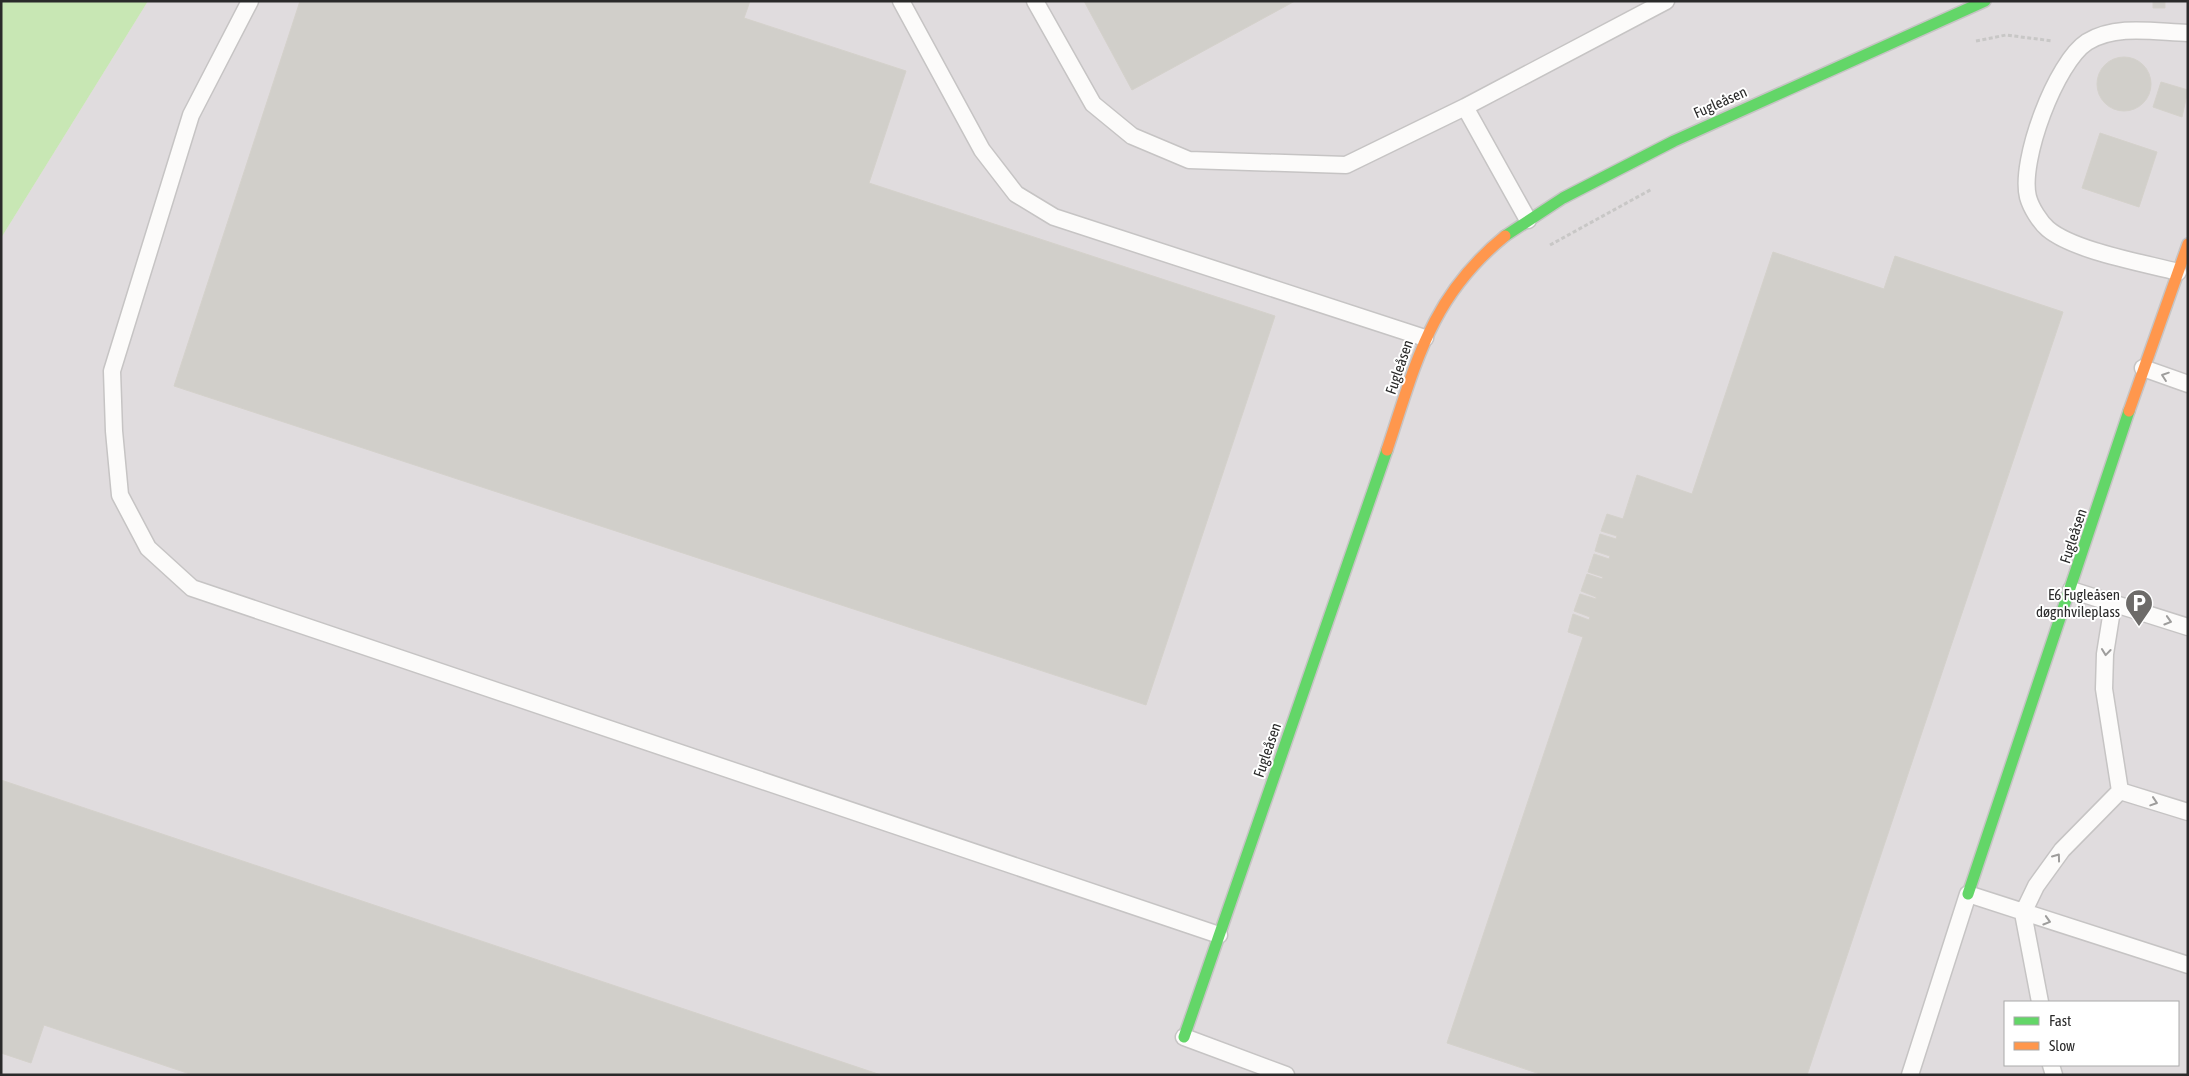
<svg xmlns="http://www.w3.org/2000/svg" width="2189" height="1076" viewBox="0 0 2189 1076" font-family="'Asap Condensed',sans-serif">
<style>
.industrial{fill:#e0dcde;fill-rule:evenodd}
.green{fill:#c8e7b4}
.building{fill:#d1cfca;stroke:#d4d1cb}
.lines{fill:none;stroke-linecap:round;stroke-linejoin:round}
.lane-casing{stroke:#c6c4c4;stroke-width:19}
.fast-casing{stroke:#c6c4c4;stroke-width:14}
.slow-casing{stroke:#c6c4c4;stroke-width:14}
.path{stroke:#c8c7c6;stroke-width:3;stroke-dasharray:4 2.5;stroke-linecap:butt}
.lane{stroke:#fcfbfa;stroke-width:16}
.fast{stroke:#63d668;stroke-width:11}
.slow{stroke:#ff974d;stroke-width:11}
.oneway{stroke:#9e9d9c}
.labels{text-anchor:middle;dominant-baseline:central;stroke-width:4;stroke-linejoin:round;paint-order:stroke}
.street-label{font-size:15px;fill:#2a2a2a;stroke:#fff}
.poi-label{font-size:15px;fill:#2a2a2a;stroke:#fff;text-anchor:end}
</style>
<rect width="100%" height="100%" fill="#e9e5de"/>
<!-- industrial -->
<path class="industrial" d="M148,1H2188V1075H1V238ZM2005,1002H2178V1065H2005Z"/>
<!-- green -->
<path class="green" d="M1,1H148L1,238Z"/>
<!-- building -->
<path class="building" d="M300,1H750L744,18L906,71L869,183L1275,316L1146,705L174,386Z
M1084,1H1295L1132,90Z
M2153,1H2165V8H2153Z
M2097 84a27 27 0 1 1 54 0a27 27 0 1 1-54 0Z
M2161,82L2188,90L2182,117L2153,107Z
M2100,133L2157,152L2139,207L2082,188Z
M1773,252L1884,289L1895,256L2063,312L1807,1075H1543L1447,1043L1583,637L1568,632L1573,614L1589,620L1590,617L1574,611L1580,594L1596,599V597L1581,591L1587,574L1602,579L1603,577L1588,572L1594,554L1609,559L1610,556L1595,551L1600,534L1616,539L1617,536L1601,531L1607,514L1623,519L1637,475L1692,494Z
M1,780L881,1075H193L44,1025L31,1063L1,1053Z"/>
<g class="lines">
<!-- lane casing -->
<g class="lane-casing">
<path id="lane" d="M250,1L191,115L112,371L114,431L120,495L148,548L192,588L1219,935
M901,1L982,150L1016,194L1054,217L1425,338
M1035,1L1093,104L1132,136L1189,160L1346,165L1465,107L1666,1
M1465,107L1528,220
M2178,272C2144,263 2074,251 2048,229C2040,222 2031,208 2028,197C2019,161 2056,62 2087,42C2116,24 2155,32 2188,33
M2143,368L2188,384
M2071,590L2188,627
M2113,604L2105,654L2104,689L2120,791
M2120,791L2188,812
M2040,1002L2023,913L2036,886L2062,850L2120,791
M1184,1037L1286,1075
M2051,1065L2054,1075
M1910,1075L1968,894L2188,965"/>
</g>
<!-- fast casing -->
<g class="fast-casing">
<path id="fast" d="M1505,236L1563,198L1674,141L1985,1
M1968,894L2129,411
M1184,1037L1387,450"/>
</g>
<!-- slow casing -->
<g class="slow-casing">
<path id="slow" d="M2129,411L2188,244
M1387,450C1416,363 1430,297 1505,236"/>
</g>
<!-- path -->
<path class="path" d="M1976,41L2006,35L2053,41
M1550,245L1652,189"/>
<!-- lane -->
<use href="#lane" class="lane"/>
<!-- fast -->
<use href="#fast" class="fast"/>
<!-- slow -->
<use href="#slow" class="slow"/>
</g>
<!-- one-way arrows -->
<defs><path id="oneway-chevron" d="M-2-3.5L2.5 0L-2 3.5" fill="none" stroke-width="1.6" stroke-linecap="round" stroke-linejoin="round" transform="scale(1.25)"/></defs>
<g class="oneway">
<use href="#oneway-chevron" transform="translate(2165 376) rotate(-161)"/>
<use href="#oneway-chevron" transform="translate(2168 621) rotate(17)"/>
<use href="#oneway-chevron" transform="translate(2106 652) rotate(96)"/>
<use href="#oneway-chevron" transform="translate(2154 802) rotate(18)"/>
<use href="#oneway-chevron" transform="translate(2057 857) rotate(-54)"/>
<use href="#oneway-chevron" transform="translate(2047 921) rotate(17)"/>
</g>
<!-- icons -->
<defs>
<g id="parking-pin" transform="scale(1.4375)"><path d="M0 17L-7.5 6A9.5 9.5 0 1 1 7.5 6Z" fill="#6d6b69" stroke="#fff"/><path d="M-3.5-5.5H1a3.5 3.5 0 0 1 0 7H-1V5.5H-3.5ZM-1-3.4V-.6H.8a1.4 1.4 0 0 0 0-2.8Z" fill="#fff"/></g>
</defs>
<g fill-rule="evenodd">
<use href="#parking-pin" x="2139" y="603"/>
</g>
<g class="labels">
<!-- street labels -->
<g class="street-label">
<text transform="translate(1720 102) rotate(-24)">Fugleåsen</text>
<text transform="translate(1399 367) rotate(-71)">Fugleåsen</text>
<text transform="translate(2073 536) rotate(-72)">Fugleåsen</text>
<text transform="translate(1267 750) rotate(-71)">Fugleåsen</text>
</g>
<!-- poi labels -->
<g class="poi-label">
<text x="2120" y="594">E6 Fugleåsen<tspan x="2120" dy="17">døgnhvileplass</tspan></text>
</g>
</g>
<!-- border -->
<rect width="2189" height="1076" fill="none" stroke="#2a2a2a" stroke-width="5"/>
<!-- legend -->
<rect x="2004" y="1001" width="175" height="65" fill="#ffffff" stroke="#aaaaaa"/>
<rect x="2014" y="1017" width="25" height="8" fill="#63d668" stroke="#aaaaaa"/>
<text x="2049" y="1026" font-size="15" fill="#2a2a2a">Fast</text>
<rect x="2014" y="1042" width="25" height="8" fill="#ff974d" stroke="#aaaaaa"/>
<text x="2049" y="1051" font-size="15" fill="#2a2a2a">Slow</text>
</svg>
